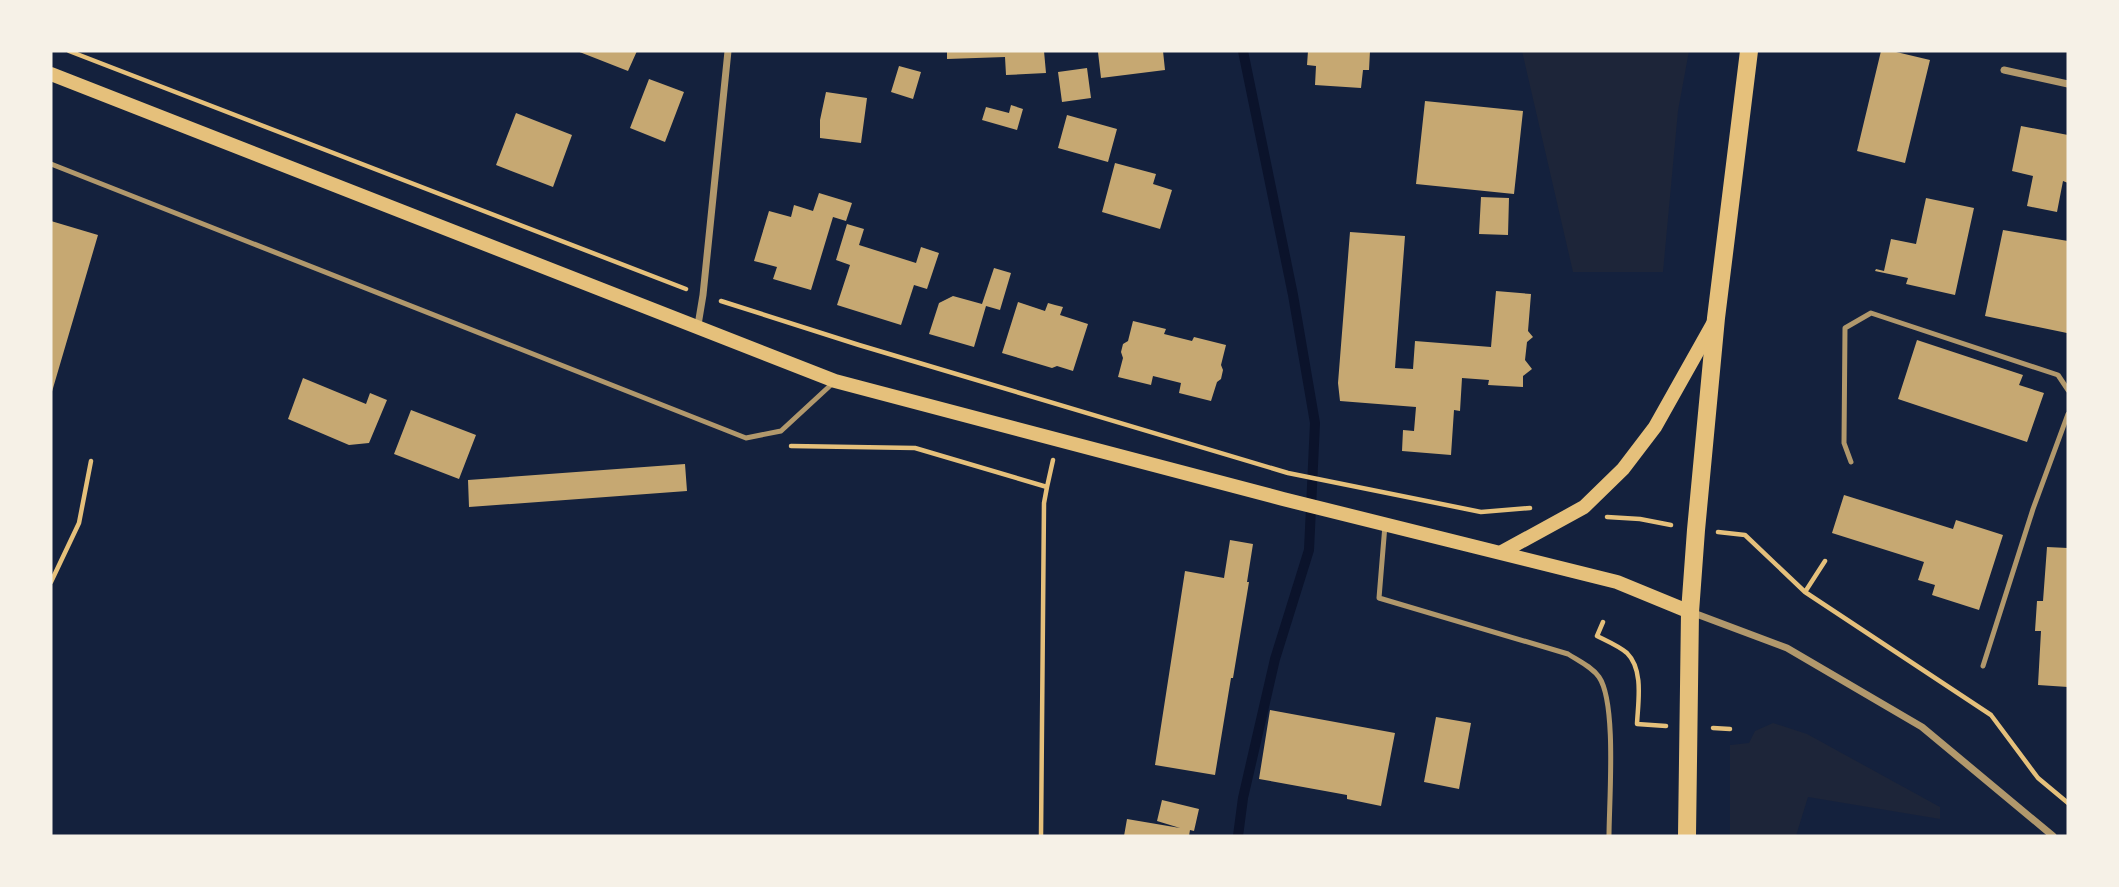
<svg xmlns="http://www.w3.org/2000/svg" width="2119" height="887" viewBox="0 0 2119 887" font-family="Helvetica,sans-serif">
<style>
.green{fill:#1d2539}
.lines{fill:none;stroke-linecap:round;stroke-linejoin:round}
.stream{stroke:#0b132b;stroke-width:10}
.building{fill:#c6a872}
.path{stroke:#e5c07b;stroke-width:4.5}
.service{stroke:#b1986c;stroke-width:5}
.minor{stroke:#b1986c;stroke-width:7}
.secondary{stroke:#e5c07b;stroke-width:14}
.primary{stroke:#e5c07b;stroke-width:18}
</style>
<rect width="100%" height="100%" fill="#14213d"/>
<!-- green -->
<path class="green" d="M1522,51H1689L1678,111L1663,272H1573Z
M1773,723L1807,734L1940,807V819L1808,797L1796,836H1730V745L1749,743L1755,731Z"/>
<g class="lines">
<!-- stream -->
<path class="stream" d="M1238,836L1243,798L1275,659L1309,550L1315,423L1293,295L1243,51"/>
</g>
<!-- building -->
<path class="building" d="M577,51H637L628,71Z
M947,51H1044L1046,73L1006,75L1005,57L947,59Z
M1101,51H1163L1165,70L1101,78L1098,52Z
M1308,51H1370L1369,70H1363L1361,88L1315,85L1316,66L1307,65Z
M1881,51H1892L1930,60L1905,163L1857,151Z
M899,66L921,72L913,99L891,92Z
M1087,68L1091,98L1062,102L1058,72Z
M649,79L684,92L665,142L630,128Z
M826,92L867,98L861,143L820,138V120Z
M1425,101L1523,111L1514,194L1416,184Z
M1011,105L1023,109L1017,130L982,120L986,107L1009,113Z
M516,113L572,135L553,187L496,165Z
M1067,115L1117,129L1108,162L1058,148Z
M2021,126L2068,135V183L2063,181L2057,212L2027,206L2033,176L2012,171Z
M1115,163L1156,174L1153,184L1172,190L1160,229L1102,212Z
M819,193L852,203L846,221L833,217L811,290L773,279L777,267L754,261L769,211L791,217L794,205L813,211Z
M1481,197L1509,198L1508,235L1479,234Z
M1926,198L1974,208L1955,295L1906,284L1908,278L1875,271L1876,269L1884,271L1891,239L1916,244Z
M51,221L98,235L51,395Z
M847,224L864,229L859,245L916,263L921,247L939,253L927,289L914,285L901,325L837,305L850,265L836,260Z
M2003,230L2068,241L2067,333L1985,316Z
M1350,232L1405,236L1395,368L1413,369L1415,341L1491,347L1496,291L1531,294L1528,331L1533,337L1527,342L1525,360L1532,369L1523,376V387L1488,385L1489,380L1462,378L1460,411L1454,410L1451,455L1402,451L1403,430L1414,431L1416,407L1340,401L1338,383Z
M994,268L1011,273L1000,310L986,306L974,347L929,334L939,303L953,296L982,304Z
M1018,302L1045,311L1048,303L1055,305L1063,307L1060,315L1088,324L1073,371L1057,366L1052,368L1002,353Z
M1133,321L1166,329L1164,334L1192,341L1194,337L1226,345L1221,365L1223,370L1221,379L1217,382L1211,401L1179,393L1181,383L1153,376L1151,385L1118,377L1123,358L1121,352L1123,344L1128,341Z
M1917,340L2023,375L2019,385L2044,393L2027,442L1898,399Z
M303,378L366,404L370,393L387,400L369,443L349,445L288,419Z
M411,410L476,435L459,479L394,454Z
M685,464L687,491L469,507L468,480Z
M1844,495L1953,529L1956,520L2003,535L1979,610L1932,595L1935,585L1918,580L1924,562L1832,533Z
M1230,540L1253,544L1247,582H1249L1233,678H1231L1215,775L1155,765L1185,571L1224,578Z
M2047,547L2068,548V687L2038,685L2041,631H2035L2037,601H2043Z
M1270,710L1395,733L1381,806L1347,799V795L1259,779Z
M1436,717L1471,723L1459,789L1424,782Z
M1162,800L1199,809L1194,831L1190,830L1189,836H1124L1127,819L1180,828L1157,821Z"/>
<g class="lines">
<!-- path -->
<path class="path" d="M69,51L686,289
M721,301L859,345L1288,473L1481,512L1530,508
M791,446L915,448L1047,487L1053,460
M1607,517L1640,519L1671,525
M1718,532L1745,535L1805,592L1991,715L2038,778L2068,803
M51,582L79,523L91,461
M1805,592L1825,561
M1603,622L1597,636C1607,641 1619,646 1627,653C1644,670 1638,702 1637,724L1666,726
M1713,728L1730,729
M1041,836L1044,503L1047,487"/>
<!-- service -->
<path class="service" d="M51,164L746,438L781,431L833,383
M1851,462L1844,443L1845,328L1871,313L2058,375L2068,390
M1385,525L1379,598L1568,654C1579,661 1592,667 1599,677C1617,703 1609,802 1609,836
M1983,666L2033,509L2068,414"/>
<!-- minor -->
<path class="minor" d="M2004,70L2068,84
M698,325L703,295L728,51
M1691,612L1787,648L1922,727L2053,836"/>
<!-- secondary -->
<path class="secondary" d="M51,74L835,381L1283,499L1617,582L1690,612
M1502,552L1584,507L1623,469L1655,427L1714,322"/>
<!-- primary -->
<path class="primary" d="M1687,836L1690,612L1696,530L1716,318L1749,51"/>
</g>
<!-- border -->
<rect width="2119" height="887" fill="none" stroke="#f6f1e7" stroke-width="105"/>
</svg>
